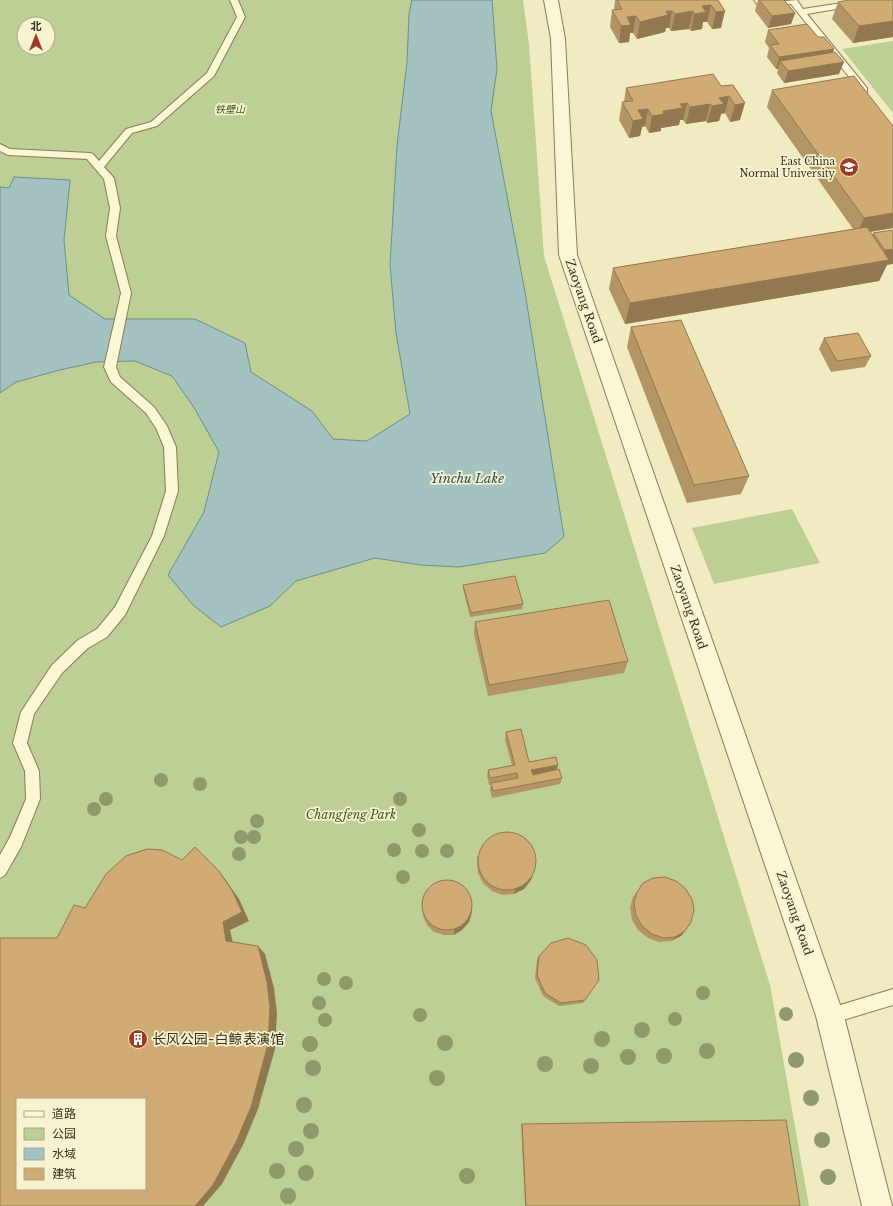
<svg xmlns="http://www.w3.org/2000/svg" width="893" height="1206" viewBox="0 0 893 1206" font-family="'Libre Baskerville','Noto Sans SC',serif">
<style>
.green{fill:#bdcf94;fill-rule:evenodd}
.water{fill:#a4c2bf;stroke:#6a918e}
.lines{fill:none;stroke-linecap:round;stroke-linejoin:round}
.service-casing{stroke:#8b7c57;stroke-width:2}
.tertiary-casing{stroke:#8b7c57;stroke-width:2}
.service{fill:#fbf6d4;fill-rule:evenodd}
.tertiary{fill:#fbf6d4;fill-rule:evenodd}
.tree{fill:#8f9a6a}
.wall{fill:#b39464}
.shaded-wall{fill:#927851}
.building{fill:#d0ac74;stroke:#927851;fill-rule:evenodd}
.labels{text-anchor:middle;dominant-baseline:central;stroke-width:3.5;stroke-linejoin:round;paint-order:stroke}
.far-park-label{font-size:10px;font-style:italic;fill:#405722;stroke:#f7f3d1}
.far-poi-label{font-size:10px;fill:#39301c;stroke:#f7f3d1;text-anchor:end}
.street-label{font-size:12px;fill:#39301c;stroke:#f7f3d1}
.park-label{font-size:12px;font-style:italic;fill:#405722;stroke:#f7f3d1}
.water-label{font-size:13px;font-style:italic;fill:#2b545a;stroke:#f7f3d1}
.near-poi-label{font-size:14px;fill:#39301c;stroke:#f7f3d1;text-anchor:start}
</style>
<rect width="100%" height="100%" fill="#f0ebc1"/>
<!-- green -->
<path class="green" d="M0,0H523L529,44L544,256L770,985L809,1206H0ZM24,24H48V48H24ZM17,1099H145V1189H17Z
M893,41V113L842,49Z
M792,509L820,563L714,584L692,528Z"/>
<!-- water -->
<path class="water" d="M412,0H492L497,69L491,111L525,292L564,537L545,553L459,567L421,565L375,558L296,581L270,606L221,627L193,605L168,575L204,512L219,452L195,409L172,376L135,361L96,362L60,370L16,382L0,393V187L9,188L14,177L70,180L64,240L69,295L105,319H195L245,343L251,372L312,411L333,439L367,441L410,414L396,333L390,265L397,146L407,62L409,14Z"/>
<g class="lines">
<!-- service casing -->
<g class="service-casing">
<path id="service" d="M230,0H238L245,17L214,76L157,126L132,133L104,167L114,178L120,208L116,236L131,293L116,367L120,377L154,407L167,426L176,447L178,491L164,536L125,615L107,637L88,648L62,673L34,714L27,743L39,771L40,799L21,847L5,875L0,878V855L10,837L26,799L25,771L13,743L21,712L52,665L78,640L97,629L115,607L152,536L166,491L164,447L156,428L146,413L111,382L104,367L121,293L106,236L110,208L104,179L87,159L8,155L0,151V144L10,149L90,153L93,154L99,161L126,129L151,122L207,73L237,17Z
M754,0H762L765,3L797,0L803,9L861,0H881L877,2L807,14L867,88V92H861L791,4L763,9L760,8Z
M893,989V1005L830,1024L824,1022L822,1016L824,1010Z"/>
</g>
<!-- tertiary casing -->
<g class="tertiary-casing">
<path id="tertiary" d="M544,0H558L565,39L577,255L844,1016L892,1206H862L816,1016L559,255L551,39Z"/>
</g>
<!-- service -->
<use href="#service" class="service"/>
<!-- tertiary -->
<use href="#tertiary" class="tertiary"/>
</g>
<!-- trees -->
<g class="tree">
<circle cx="161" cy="780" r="7"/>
<circle cx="200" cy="784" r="7"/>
<circle cx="106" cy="799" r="7"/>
<circle cx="400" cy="799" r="7"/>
<circle cx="94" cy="809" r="7"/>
<circle cx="257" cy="821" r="7"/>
<circle cx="419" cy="830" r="7"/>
<circle cx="241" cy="837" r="7"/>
<circle cx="254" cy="837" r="7"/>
<circle cx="394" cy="850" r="7"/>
<circle cx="422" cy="851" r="7"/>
<circle cx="447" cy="851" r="7"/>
<circle cx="239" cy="854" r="7"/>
<circle cx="403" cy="877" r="7"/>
<circle cx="324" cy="979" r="7"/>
<circle cx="346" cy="983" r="7"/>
<circle cx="703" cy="993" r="7"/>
<circle cx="319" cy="1003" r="7"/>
<circle cx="786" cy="1014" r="7"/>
<circle cx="420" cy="1015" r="7"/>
<circle cx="675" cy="1019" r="7"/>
<circle cx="325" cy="1020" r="7"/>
<circle cx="642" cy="1030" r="8"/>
<circle cx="602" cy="1039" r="8"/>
<circle cx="445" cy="1043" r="8"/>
<circle cx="310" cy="1044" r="8"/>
<circle cx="707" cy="1051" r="8"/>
<circle cx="664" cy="1056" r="8"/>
<circle cx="628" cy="1057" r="8"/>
<circle cx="796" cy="1060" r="8"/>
<circle cx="545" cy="1064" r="8"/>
<circle cx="591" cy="1066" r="8"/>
<circle cx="313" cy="1068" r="8"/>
<circle cx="437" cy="1078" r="8"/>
<circle cx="811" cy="1098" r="8"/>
<circle cx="304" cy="1105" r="8"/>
<circle cx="311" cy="1131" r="8"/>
<circle cx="822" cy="1140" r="8"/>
<circle cx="296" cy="1149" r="8"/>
<circle cx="277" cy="1171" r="8"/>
<circle cx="306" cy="1173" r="8"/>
<circle cx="467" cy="1176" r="8"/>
<circle cx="828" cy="1177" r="8"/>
<circle cx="288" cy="1196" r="8"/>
</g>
<!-- wall -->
<path class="wall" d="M615,0H718L721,28L712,29L707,22H703L702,29L691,31L689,29L671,31L669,28H666L665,32L637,39L633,33H630L629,42L619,43L610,27L612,10H614Z
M758,0H784L795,13L791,24L768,28L755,11Z
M893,0V37L853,43L832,19L838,2Z
M768,30L818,37L834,49L832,53L839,74L784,83L777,73L778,69H776L767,57L769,48L765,42Z
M733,85L740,120L730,122L725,113L721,114L719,121L707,123L706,121L686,124L683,120H680L679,125L661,128V131L649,133L645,126L642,127L640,136L629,138L619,120L622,102H624L626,88L721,86Z
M772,90L893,228L870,232L872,236L873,233L893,230L887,265L879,281L625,324L609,289L613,268L853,229L767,107Z
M631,327L749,476L741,494L687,503L627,347Z
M824,338L871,356L865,367L831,372L819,349Z
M463,585L523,604L522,609L470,617L463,589Z
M475,622L628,661L624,673L488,696L474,634Z
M506,732L529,762L558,765L557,770L562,778L560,784L492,798L490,789L491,785H489L487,776L488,770L512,765L505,740Z
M477,856L531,880L524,889L514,894L503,895L492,891L483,883L478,873L477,862Z
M637,892L685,931L681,936L671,941L659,942L648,938L638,930L632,920L630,908L633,897Z
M422,901L472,912L469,922L462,930L454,935H444L434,932L427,925L423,916Z
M539,956L585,1000L583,1003L559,1006L543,996L535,978L537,960Z
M521,1124H522L800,1206H525Z"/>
<!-- shaded-wall -->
<path class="shaded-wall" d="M711,5L707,22H703L702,29L691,31L694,14L702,6Z
M666,11H672L669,28H666L665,32L637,39L640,22Z
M693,11L689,29L671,31L675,14Z
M725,11L721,28L712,29L716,12Z
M795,13L791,24L768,28L772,16Z
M636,16L633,33H630L629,42L619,43L621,26L627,17Z
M893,21V37L853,43L859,26Z
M834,49L830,60L780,61L778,69H776L779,57Z
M844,62L839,74L784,83L788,71Z
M729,96L725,113L721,114L719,121L707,123L712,106L719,98Z
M687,103L683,120H680L679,125L661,128V131L649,133L652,116L680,104Z
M745,103L740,120L730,122L735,105Z
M710,104L706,121L686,124L690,107Z
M648,109L645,126L642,127L640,136L629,138L633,121L638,110Z
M893,213V228L857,234L864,218Z
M893,249V264L887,265L879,281L625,324L630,303L880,262L885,250Z
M558,765L556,772L530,777L531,770Z
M218,870L225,879L239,899L249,921L230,930L234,948L226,941L223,922Z
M533,875L531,880L524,889L514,894L515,889Z
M472,908V912L469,922L462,930L454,935V930Z
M685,931L681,936L671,941L675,937Z
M258,946L265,954L274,988L277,1013L275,1049L258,1109L244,1143L222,1184L203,1206H195Z"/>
<!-- building -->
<path class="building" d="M617,0H718L725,11L716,12L711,5L702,6L706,12L694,14L693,11L675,14L672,11H666L668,15L640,22L636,16L627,17L631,25L621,26L612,10L622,9Z
M759,0H784L795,13L772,16Z
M849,0H893V21L859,26L838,2Z
M807,24L818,37H824L834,49L779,57L770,45L779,44L768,30Z
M835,52L844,62L788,71L780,61Z
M713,74L721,86L733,85L745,103L735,105L729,96L719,98L724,104L712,106L710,104L690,107L687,103L680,104L683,108L663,111L664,114L652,116L648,109L638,110L643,119L633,121L622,102L633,101L626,88Z
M854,76L893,126V213L864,218L772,90Z
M867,227L889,260L630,303L613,268Z
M893,230V249L885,250L873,233Z
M681,320L749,476L694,485L631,327Z
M858,333L871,356L837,361L824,338Z
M515,576L523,604L471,613L463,585Z
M609,600L628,661L489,685L475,622Z
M521,729L529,762L556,757L558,765L531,770L533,775L559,769L562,778L493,791L491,783L518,778L517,773L490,778L488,770L515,765L506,732Z
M478 861a29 29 0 1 1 58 0a29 29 0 1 1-58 0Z
M195,847L218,870L232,890L242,912L223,922L226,941L258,946L267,982L270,1007L268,1044L251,1107L236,1142L213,1185L195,1206H0V938H57L74,905L85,908L106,874L126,856L147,849L162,850L182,860ZM17,1099H145V1189H17Z
M665,877L676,881L685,888L692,899L694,910L691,922L685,931L675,937L664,938L652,934L642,926L636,915L634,903L637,892L643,883L653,878Z
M422 905a25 25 0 1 1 50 0a25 25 0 1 1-50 0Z
M568,938L586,945L597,960L599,980L585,1000L561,1003L545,993L537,975L539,956L551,943Z
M786,1120L800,1206H526L522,1124Z"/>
<!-- icons -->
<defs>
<g id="university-disc" transform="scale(1)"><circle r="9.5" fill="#9d3a24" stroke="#f7f3d1"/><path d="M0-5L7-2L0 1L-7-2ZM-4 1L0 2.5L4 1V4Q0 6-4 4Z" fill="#fff"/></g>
<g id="building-disc" transform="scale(1)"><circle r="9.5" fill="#9d3a24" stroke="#f7f3d1"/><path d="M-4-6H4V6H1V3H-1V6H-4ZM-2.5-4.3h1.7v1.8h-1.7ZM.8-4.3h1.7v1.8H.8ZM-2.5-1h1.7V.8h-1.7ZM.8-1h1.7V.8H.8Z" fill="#fff"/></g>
</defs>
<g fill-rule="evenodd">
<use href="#university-disc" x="849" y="167"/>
<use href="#building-disc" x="138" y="1039"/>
</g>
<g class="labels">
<!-- far-park labels -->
<g class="far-park-label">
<text x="230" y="109">铁壁山</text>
</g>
<!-- far-poi labels -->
<g class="far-poi-label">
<text x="835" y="161">East China<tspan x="835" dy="12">Normal University</tspan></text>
</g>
<!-- street labels -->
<g class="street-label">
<text transform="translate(584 301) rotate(71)">Zaoyang Road</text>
<text transform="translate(689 607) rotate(71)">Zaoyang Road</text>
<text transform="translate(795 913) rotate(71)">Zaoyang Road</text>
</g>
<!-- park labels -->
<g class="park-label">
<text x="351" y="814">Changfeng Park</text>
</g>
<!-- water labels -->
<g class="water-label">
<text x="467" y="478">Yinchu Lake</text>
</g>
<!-- near-poi labels -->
<g class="near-poi-label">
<text x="152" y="1039">长风公园-白鲸表演馆</text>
</g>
</g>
<!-- legend -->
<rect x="16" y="1098" width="130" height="92" fill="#f7f3d1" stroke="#aba589"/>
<rect x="24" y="1111" width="20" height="6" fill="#fbf6d4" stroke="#aba589"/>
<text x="52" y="1118" font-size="12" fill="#39301c">道路</text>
<rect x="24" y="1128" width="20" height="12" fill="#bdcf94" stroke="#aba589"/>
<text x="52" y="1138" font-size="12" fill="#39301c">公园</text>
<rect x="24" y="1148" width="20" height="12" fill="#a4c2bf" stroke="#aba589"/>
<text x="52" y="1158" font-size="12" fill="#39301c">水域</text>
<rect x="24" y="1168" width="20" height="12" fill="#d0ac74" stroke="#aba589"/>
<text x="52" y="1178" font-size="12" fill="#39301c">建筑</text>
<!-- north arrow -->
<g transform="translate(36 36)"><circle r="19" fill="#f7f3d1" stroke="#aba589"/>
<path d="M0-3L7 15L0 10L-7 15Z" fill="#9d3a24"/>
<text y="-6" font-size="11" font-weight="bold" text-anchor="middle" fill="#39301c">北</text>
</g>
</svg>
